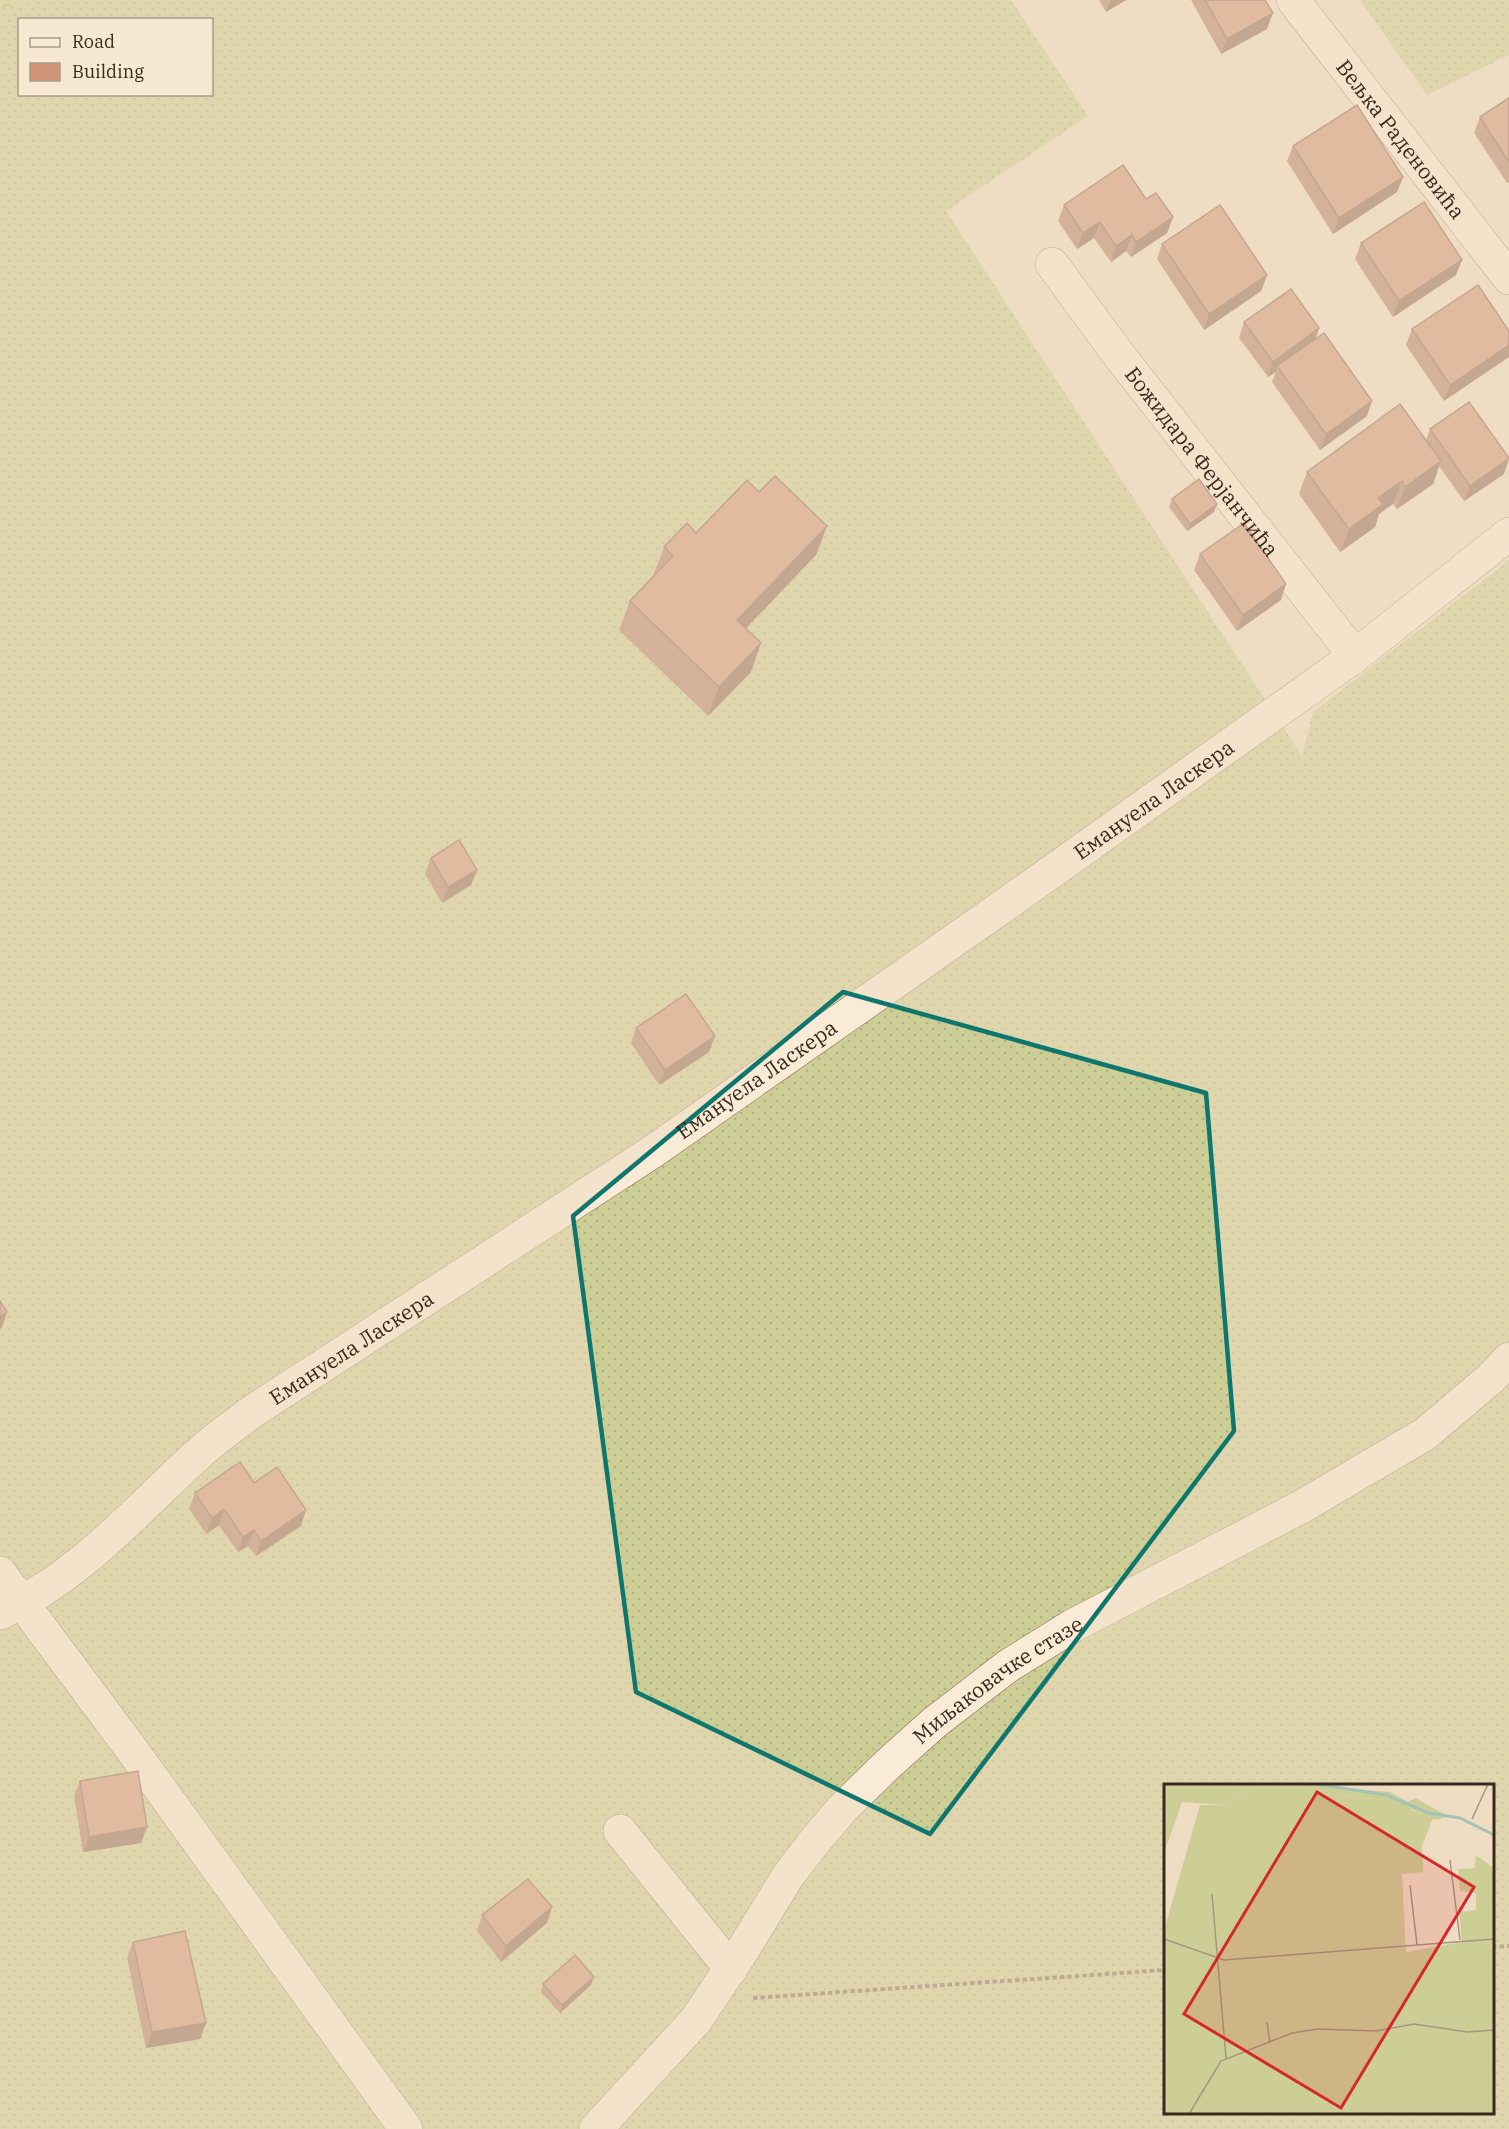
<svg xmlns="http://www.w3.org/2000/svg" width="1509" height="2129" viewBox="0 0 1509 2129" font-family="'IBM Plex Serif',serif">
<style>
.grass{fill:url(#grass-dots);fill-rule:evenodd}
.forest{fill:url(#forest-crowns)}
.lines{fill:none;stroke-linecap:round;stroke-linejoin:round}
.minor-casing{stroke:#8a6e59;stroke-width:34}
.path{stroke:#8a6e59;stroke-width:4;stroke-dasharray:4.5 3;stroke-linecap:butt}
.minor{stroke:#faebd6;stroke-width:33}
.wall{fill:#b27e66}
.shaded-wall{fill:#916753}
.building{fill:#cf9377;stroke:#916753;stroke-width:1.5}
.marked{fill:none;stroke:#0f766e;stroke-width:4.5;stroke-linejoin:round}
.labels{text-anchor:middle;dominant-baseline:central;stroke-width:6;stroke-linejoin:round;paint-order:stroke}
.street-label{font-size:21px;fill:#39281d;stroke:#f7e8d2}
.inset-river{fill:none;stroke:#a5c2b6;stroke-width:3}
.inset-road{fill:none;stroke:#a69581;stroke-width:1.5}
.view{fill:#d62828;fill-opacity:0.15;stroke:#d62828;stroke-width:3}
.inset-edge{fill:none;stroke:#39281d;stroke-width:3}
</style>
<defs>
<pattern id="grass-dots" width="8" height="8" patternUnits="userSpaceOnUse" patternTransform="scale(1.5)"><rect width="8" height="8" fill="#cdce96"/><path d="M2 2h.1M6 6h.1" fill="none" stroke="#b1b181" stroke-width="1.8" stroke-linecap="round"/></pattern>
<pattern id="forest-crowns" width="20" height="18" patternUnits="userSpaceOnUse" patternTransform="scale(1.5)"><rect width="20" height="18" fill="#cdce96"/><path d="M2 6a3 3 0 1 1 6 0M12 15a3 3 0 1 1 6 0" fill="none" stroke="#b1b181"/></pattern>
</defs>
<rect width="100%" height="100%" fill="#efddc3"/>
<!-- grass -->
<path class="grass" d="M32,0H1011L1088,116L946,211L1302,756L1313,712L1509,560V2129H0V16ZM20,20H212V94H20ZM1166,1786H1492V2112H1166Z
M1360,0H1509V55L1427,95Z"/>
<!-- forest -->
<path class="forest" d="M0,0H32L0,16Z"/>
<g class="lines">
<!-- minor casing -->
<g class="minor-casing">
<g id="minor">
<path id="s1" d="M1293,0L1509,278"/>
<path id="s2" d="M1052,264L1118,354L1355,656"/>
<path d="M0,1573L135,1754L406,2129"/>
<path id="s3" d="M0,1613C78,1578 134,1513 196,1456C213,1440 232,1427 250,1413L652,1152L999,909L1355,656L1509,534"/>
<path d="M620,1831L731,1969"/>
<path id="s4" d="M596,2129L696,2020L739,1956L788,1876L814,1842L842,1809L887,1765L935,1722L1008,1666L1072,1626L1301,1507L1425,1434L1490,1379L1509,1359"/>
</g>
</g>
<!-- path -->
<path class="path" d="M1492,1947L1509,1946
M753,1998L1166,1970"/>
<!-- minor -->
<use href="#minor" class="minor"/>
</g>
<!-- wall -->
<path class="wall" d="M1099,0H1126L1106,12Z
M1191,0H1265L1267,29L1221,54Z
M1509,98V182L1507,183L1474,133L1480,117Z
M1293,146L1403,177L1397,192L1333,234L1287,161Z
M1146,199L1173,217L1167,233L1131,257L1126,251L1111,262L1094,238L1077,249L1058,221L1064,205Z
M1361,243L1456,275L1393,317L1355,259Z
M1162,244L1267,275L1261,291L1204,330L1157,259Z
M1244,322L1316,339L1367,416L1320,450L1272,382L1276,372L1268,377L1239,338Z
M1412,329L1509,331L1444,401L1406,345Z
M1430,429L1504,474L1464,501L1439,466L1433,484L1397,509L1393,504L1379,514L1375,527L1340,552L1299,494L1307,472L1426,440Z
M759,492L827,526L816,555L746,628L751,672L708,716L619,630L630,601L653,576L664,547L696,533Z
M1172,499L1214,512L1187,531L1169,507Z
M1200,554L1281,600L1237,631L1194,570Z
M431,858L477,870L471,885L442,903L425,874Z
M636,1028L709,1052L659,1085L631,1043Z
M254,1483L301,1526L256,1556L248,1546L238,1552L219,1525L206,1534L189,1509L195,1493Z
M80,1781L147,1827L141,1843L83,1852L74,1796Z
M552,1907L547,1923L501,1962L477,1931L482,1915Z
M133,1942L206,2023L200,2039L146,2048L127,1958Z
M543,1984L591,1985L560,2013L541,1992Z"/>
<!-- shaded-wall -->
<path class="shaded-wall" d="M1111,0H1126L1106,12Z
M1273,13L1267,29L1221,54L1227,39Z
M1403,177L1397,192L1333,234L1339,218Z
M1173,217L1167,233L1131,257L1136,242Z
M1100,222L1094,238L1077,249L1083,233Z
M1132,235L1126,251L1111,262L1116,246Z
M1462,260L1456,275L1393,317L1399,301Z
M1267,275L1261,291L1204,330L1209,314Z
M1319,328L1314,344L1277,366L1276,372L1268,377L1273,362Z
M1509,345V357L1444,401L1450,385Z
M1372,401L1367,416L1320,450L1326,434Z
M1509,459L1504,474L1464,501L1470,486Z
M1441,461L1433,484L1397,509L1405,487Z
M1402,481L1393,504L1379,514L1375,527L1340,552L1349,529L1378,498Z
M1217,504L1214,512L1187,531L1190,524Z
M827,526L816,555L726,649L737,620Z
M1286,584L1281,600L1237,631L1243,615Z
M761,643L751,672L708,716L719,687Z
M477,870L471,885L442,903L448,887Z
M715,1036L709,1052L659,1085L665,1070Z
M7,1312L2,1327L0,1329V1317Z
M224,1509L219,1525L206,1534L212,1518Z
M306,1510L301,1526L256,1556L261,1541Z
M254,1530L248,1546L238,1552L243,1537Z
M147,1827L141,1843L83,1852L89,1837Z
M552,1907L547,1923L501,1962L506,1946Z
M594,1977L591,1985L560,2013L562,2005Z
M206,2023L200,2039L146,2048L152,2032Z"/>
<!-- building -->
<path class="building" d="M1205,0H1265L1273,13L1227,39Z
M1509,98V162L1480,117Z
M1357,105L1403,177L1339,218L1293,146Z
M1123,165L1146,199L1156,193L1173,217L1136,242L1132,235L1116,246L1100,222L1083,233L1064,205Z
M1424,202L1462,260L1399,301L1361,243Z
M1220,205L1267,275L1209,314L1162,244Z
M1478,285L1509,331V345L1450,385L1412,329Z
M1291,289L1319,328L1273,362L1244,322Z
M1324,333L1372,401L1326,434L1277,366Z
M1469,402L1509,458L1470,486L1430,429Z
M1400,404L1441,461L1405,487L1402,481L1378,498L1383,504L1349,529L1307,472Z
M775,476L827,526L737,620L761,643L719,687L630,601L673,556L664,547L687,523L696,533L747,480L759,492Z
M1199,479L1217,504L1190,524L1172,499Z
M1244,523L1286,584L1243,615L1200,554Z
M459,840L477,870L448,887L431,858Z
M686,994L715,1036L665,1070L636,1028Z
M0,1301L7,1312L0,1317Z
M240,1462L254,1483L277,1467L306,1510L261,1541L254,1530L243,1537L224,1509L212,1518L195,1493Z
M138,1771L147,1827L89,1837L80,1781Z
M528,1879L552,1907L506,1946L482,1915Z
M185,1931L206,2023L152,2032L133,1942Z
M575,1955L594,1977L562,2005L543,1984Z"/>
<!-- marked area -->
<path d="M0 0H1509V2129H0ZM843,992L1206,1093L1234,1431L930,1834L636,1692L573,1216Z" fill="#efddc3" fill-opacity=".55" fill-rule="evenodd"/>
<path class="marked" d="M843,992L1206,1093L1234,1431L930,1834L636,1692L573,1216Z"/>
<g class="labels">
<!-- street labels -->
<g class="street-label">
<text stroke="none"><textPath href="#s1" startOffset="176">Вељка Раденовића</textPath></text>
<text stroke="none"><textPath href="#s2" startOffset="248">Божидара Ферјанчића</textPath></text>
<text stroke="none"><textPath href="#s3" startOffset="1414">Емануела Ласкера</textPath></text>
<text stroke="none"><textPath href="#s3" startOffset="928">Емануела Ласкера</textPath></text>
<text stroke="none"><textPath href="#s3" startOffset="442">Емануела Ласкера</textPath></text>
<text stroke="none"><textPath href="#s4" startOffset="608">Миљаковачке стазе</textPath></text>
</g>
</g>
<!-- overview -->
<g transform="translate(1164 1784)">
<rect width="330" height="330" fill="#efddc3"/>
<path d="M93,0H139L148,9L222,16L269,34L258,62L259,88L238,90L242,168L298,158L295,128L312,126V109L296,107L294,85L311,84L312,71L330,84V330H0V146L36,21H61Z" fill="#cdce96"/>
<path d="M0,0H93L61,21L18,18L0,69ZM139,0L226,8L244,18L251,14L284,32L273,36L247,25L246,31L239,32L235,23L222,16L148,9Z" fill="#cdce96"/>
<path class="inset-river" d="M152,0L222,11L265,29L296,34L330,51"/>
<path class="inset-road" d="M308,35L324,0M286,76L296,156M246,101L253,161M48,110L62,274M0,155L60,176L330,155M103,238L106,259M25,330L57,277L128,249L154,245L212,247L250,240L303,248L330,246"/>
<path class="view" d="M153,8L310,103L177,324L20,230Z"/>
<rect width="330" height="330" class="inset-edge"/>
</g>
<!-- legend -->
<rect x="18" y="18" width="195" height="78" fill="#f7e8d2" stroke="#ab9b8a" stroke-width="1.5"/>
<rect x="30" y="38" width="30" height="9" fill="#faebd6" stroke="#ab9b8a" stroke-width="1.5"/>
<text x="72" y="48" font-size="18" fill="#39281d">Road</text>
<rect x="30" y="63" width="30" height="18" fill="#cf9377" stroke="#ab9b8a" stroke-width="1.5"/>
<text x="72" y="78" font-size="18" fill="#39281d">Building</text>
</svg>
